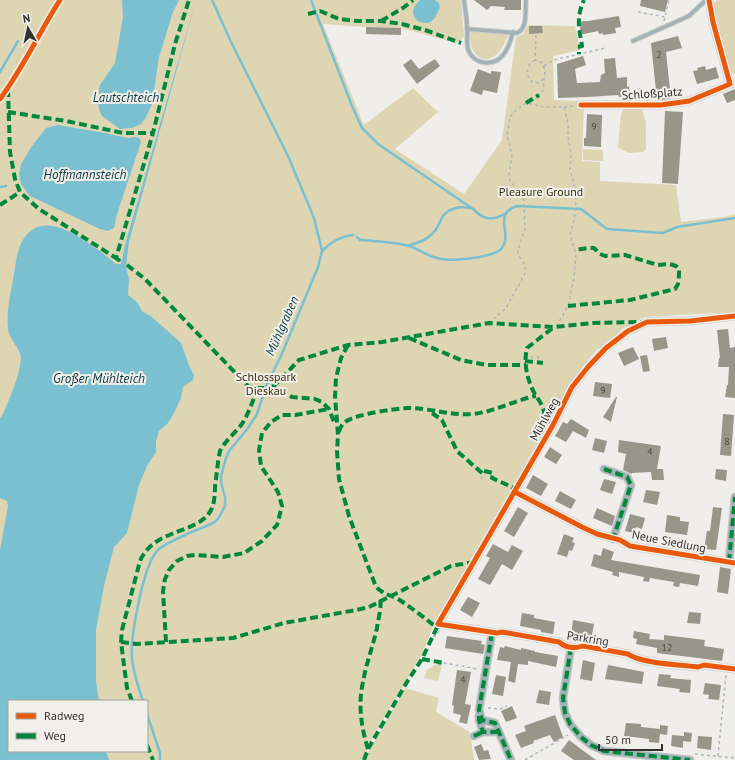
<svg xmlns="http://www.w3.org/2000/svg" width="735" height="760" viewBox="0 0 735 760" font-family="'PT Sans',sans-serif">
<style>
.green{fill:#ded5b3;fill-rule:evenodd}
.water{fill:#7ac0d1}
.lines{fill:none;stroke-linecap:round;stroke-linejoin:round}
.stream{stroke:#7ac0d1;stroke-width:2.5}
.building{fill:#989589}
.service-casing{stroke:#ccccca;stroke-width:5.5}
.minor-casing{stroke:#ccccca;stroke-width:9}
.path{stroke:#adb6b7;stroke-width:1.5;stroke-dasharray:3 3;stroke-linecap:butt}
.service{stroke:#a2b2b5;stroke-width:3.5}
.minor{stroke:#a2b2b5;stroke-width:7}
.quiet{stroke:#00873e;stroke-width:4;stroke-dasharray:8 4;stroke-linecap:butt}
.cycleway-casing{stroke:#f1efe9;stroke-width:8}
.cycleway{stroke:#e8590c;stroke-width:5}
.labels{text-anchor:middle;dominant-baseline:central;stroke-width:4;stroke-linejoin:round;paint-order:stroke}
.number-label{font-size:10px;fill:#4c4b46}
.street-label{font-size:12px;fill:#333230;stroke:#f1efe9}
.park-label{font-size:12px;fill:#39300e;stroke:#f1efe9}
.water-label{font-size:13px;font-style:italic;fill:#0a3a44;stroke:#f1efe9}
</style>
<rect width="100%" height="100%" fill="#efeeeb"/>
<!-- green -->
<path class="green" d="M0,0H461L464,36L461,40L454,44L453,42L401,28L366,27L323,24L364,125L413,88L438,112L395,149L464,194L502,140L516,37L523,34L528,25L575,26L580,50L553,56L554,100L584,101L582,161L600,162V181L676,185L681,222L724,217L735,214V312L644,317L622,329L602,348L597,349L587,361L586,366L566,389L551,421L534,448L432,629L422,654L373,737L363,760H0ZM9,701H147V751H9Z
M718,0H735V75L732,73C728,61 710,13 714,4C714,2 716,1 718,0Z
M471,31L508,35C505,42 502,49 497,54C481,69 466,48 471,31Z
M625,107H641L646,122V149L643,152L629,153L618,148L621,114Z
M583,149L603,150V161L583,160Z
M436,664L442,665L438,681L424,678L427,670Z
M405,688L439,698L436,712L470,732L474,760H366L370,749Z"/>
<!-- water -->
<path class="water" d="M122,0H179L173,12L159,57L152,104L146,117L141,124L132,128L120,129L102,116L99,110L98,100L100,85L115,63L123,17Z
M196,0L129,242L126,267L129,279L128,295L137,302L142,311L152,317L181,343L190,368L194,375L193,380L183,387L181,398L173,415L168,423L159,431L156,441V452L147,466L139,485L127,533L114,547L104,586L96,630V681L99,701H9V751H106L109,760H0V550L8,506L7,501L0,498V418L3,414C10,397 19,378 21,359C21,348 9,340 8,329C6,311 11,292 14,274C16,262 17,247 25,237C47,205 96,248 116,264H121L126,241Z
M420,0H435L439,3L440,8C438,11 436,16 434,19C426,28 409,20 414,8C415,5 418,2 420,0Z
M58,125L105,133L128,138L134,137L139,138L141,142L117,214L114,228L108,231L100,229L30,196L21,184L19,174L21,164L32,146L46,128Z"/>
<g class="lines">
<!-- stream -->
<path class="stream" d="M311,0L352,106L362,128L378,144L473,209C484,220 491,221 505,214
M0,72L18,41
M0,187L6,186
M357,237L360,240C376,241 393,242 409,246C419,249 427,256 437,258C449,262 494,258 502,248C513,234 492,214 517,206L581,209L607,229L663,233L677,227L735,218
M410,245C418,243 426,240 432,234C438,229 439,222 443,216C449,208 460,206 469,208
M322,251C331,242 341,236 353,235
M143,701C138,687 134,674 132,659C130,639 143,564 158,550C167,541 200,529 213,523L218,519L225,506V497L221,482V476L226,458L229,451L248,428L257,414L267,384L281,356L318,267L322,251L314,218L288,156L232,44L212,0
M147,714L160,753V760"/>
</g>
<!-- building -->
<path class="building" d="M474,0H521V10H504L505,7L491,6L487,10Z
M641,0H668L665,12L640,6Z
M619,16L621,27L615,28L616,33L603,35V33L599,34L598,31L584,34H582L580,29L581,22L583,21H588Z
M529,26H542L543,33L529,34Z
M366,27L401,28V35L366,34Z
M678,36L682,48L666,52L671,99L657,100L651,43Z
M583,56L586,65L575,69L577,83L600,82L601,75L605,73L604,59L615,58L617,78L627,77V87L629,86L630,96L619,97L618,95L588,97L558,98L557,64Z
M411,59L419,69L435,59L440,66L417,84L403,65Z
M705,66L706,70L716,67L719,78L697,84L693,71L698,70L697,68Z
M478,69L491,74V71L501,72L497,93L483,90L482,95L470,91Z
M735,89V100L727,103L723,94Z
M665,111L683,112L678,184L662,183Z
M587,114L602,115L601,147L584,146V138H586Z
M728,329L730,348L735,347V398L725,397L727,385H728L729,367H718L719,358H720L717,330Z
M666,337L668,348L654,351L652,339Z
M633,347L639,359L624,366L618,353Z
M647,355L650,371L643,372L640,356Z
M595,382L612,384L610,398L593,396Z
M616,397H617L611,422L603,417Z
M723,414L734,415L731,456L720,455Z
M571,419L589,430L586,438L573,431L566,442L555,436L563,422L567,424Z
M595,438L607,441L604,453L592,450Z
M619,440L661,446L657,469H663L664,480H652L651,472L632,473V474L623,470L626,454L618,452Z
M550,447L562,455L556,464L544,457Z
M716,469L727,470L726,481L715,479Z
M533,475L548,484L541,496L526,488Z
M604,479L616,482L612,494L600,490Z
M646,490L660,492L657,505L643,502Z
M560,491L576,500L571,509L555,501Z
M518,507L528,513L514,537L504,531Z
M713,507L722,508L716,550L704,549L707,531H710Z
M597,508L615,516L612,526L593,518Z
M630,514L645,518L642,529L636,527L634,533L625,531Z
M667,515L680,517V521L689,522L687,535L665,532Z
M564,534L574,538L572,542L575,543L572,551L569,550L567,557L557,554Z
M493,544L508,552L512,545L523,551L512,570L502,564L490,585L478,579L490,558L486,556Z
M603,548L614,552L611,560L700,575L698,586L680,583L679,587L673,586L674,582L650,578L649,582L643,581L644,577L619,572V577L612,575L613,572L591,566L594,554L601,556Z
M720,567L731,569L728,594L717,592Z
M468,597L480,603L472,617L460,610Z
M689,612L701,613L700,624L687,623Z
M522,613L534,615V618L555,622L553,634L541,632V630L520,626Z
M573,620L594,624L591,640L571,636Z
M634,631L650,634L649,639L664,640V635L705,640L704,646L724,649L722,661L657,653V648L636,644L637,639L633,638Z
M447,636L482,641L481,644L485,645L483,654L445,648Z
M505,646L521,650V648L535,651V652L558,656L556,667L528,661V665L518,664L515,683L508,681L511,662L497,660L500,647L504,648Z
M583,660L595,663L592,681L580,679Z
M608,665L644,672L642,684L605,679Z
M457,670L471,672L465,704L471,705L467,724L459,722L461,715L453,713L454,706L452,705Z
M659,674L671,675L670,678L691,680L690,693L679,692L680,689L657,686Z
M496,675L506,677L503,696L492,694Z
M705,683L721,685L719,700L708,699L709,695L703,694Z
M539,690L551,692L549,705L536,703Z
M512,706L517,718L506,722L501,711Z
M555,715L563,737L554,742L550,735L533,741L534,743L521,748L515,735L526,731L524,726Z
M626,723L641,724V727L660,729V725L668,726L667,735L660,734L659,743L649,742V739L624,736Z
M684,732L692,733L691,742L683,741V748L671,746L672,735L684,736Z
M698,736L712,737L711,750L697,748Z
M569,740L585,752L596,760H574L561,751Z
M481,744L484,751L488,750L491,759L479,760L474,747Z"/>
<g class="lines">
<!-- service casing -->
<g class="service-casing">
<path id="service" d="M464,0C465,9 467,18 467,28C468,35 466,42 468,49C473,65 494,67 503,55C508,49 511,40 513,32
M467,29L517,33C528,29 525,10 526,0
M633,41L689,16L706,0"/>
</g>
<!-- minor casing -->
<g class="minor-casing">
<path id="minor" d="M581,105H661L689,101L730,84L713,22L709,0
M735,316L690,321L647,322L628,331L606,348L588,367L572,387L553,425L438,624L497,633L502,632L559,642C566,648 574,649 583,646L628,654C639,663 681,665 698,667L704,665L735,669
M604,469L627,477L631,485L613,539
M515,492L582,527L597,534L620,540L630,546L735,563
M729,562L735,497
M492,633L479,710L482,720L495,723L511,760
M571,647L563,698L565,713L570,724L581,737L591,745L604,751L690,760
M479,716V720L483,732H499
M474,736L483,732"/>
</g>
<!-- path -->
<path class="path" d="M638,12L665,17
M664,21L669,0
M536,35L535,60L542,63L545,70L543,91L539,95
M578,47L579,52
M535,60C526,65 525,74 532,82L539,83L544,78
M544,66L554,60L605,48
M564,107L574,106
M120,261L127,265
M489,323L506,308L526,272L524,264L518,254V250L525,229L524,200L510,180L509,174L512,155L507,135L510,118L513,113L526,103L544,107H564L568,123V137L571,154L570,170L575,189L576,200L574,221L570,235L576,254L574,278L568,306L556,327
M532,356V362
M538,356V362
M481,479L484,471
M433,636H436L439,631
M438,665L444,663L478,669
M488,708L500,709L507,706
M695,754L735,758
M718,756L726,675
M525,760L568,735"/>
<!-- service -->
<use href="#service" class="service"/>
<!-- minor -->
<use href="#minor" class="minor"/>
<!-- quiet -->
<path class="quiet" d="M308,14L320,11L339,19L357,21H381L402,24L425,30L461,43
M381,21L403,8L413,0
M578,47L582,46C579,28 576,17 584,0
M579,52V54
M8,89L10,152L15,179L20,192L39,209L116,258
M526,103L539,95
M8,112L66,121L123,133H153
M0,205L20,192
M120,261L116,258L153,133L175,44L189,0
M127,265L145,279L249,387L258,388H277L292,397L315,399L322,402L329,409L334,422
M568,306L630,300L675,289L678,284L679,275V269L676,266L670,264L658,265L625,255L605,256L600,254L594,248H588L576,250
M409,338L461,360L487,365H526
M348,345L341,358L336,378L335,396L338,435L337,451L339,479L349,516L376,587C383,594 390,595 398,599C411,607 423,617 435,626L440,624
M525,361L543,363
M272,387L277,383L299,360L348,345L382,342L489,323L554,327L593,323L641,322
M432,413L442,420L457,451L483,474
M553,425C543,418 546,414 541,404C540,401 538,399 536,396C528,383 523,364 527,348L554,327
M339,432C340,428 342,424 345,422C356,414 393,409 407,408C430,408 452,416 474,414C496,411 515,400 536,396
M604,469L627,477L631,485L613,539
M484,471L493,473L492,478L512,487L517,493
M729,562L735,497
M492,633L479,710L482,720L495,723L511,760
M121,642L136,644L233,638L284,623L356,610L369,607L451,566L474,562
M166,642L163,591L165,579L169,570L177,561L187,556L195,555L223,557L244,553L262,541L277,525L282,506L278,492L261,466L259,450L262,433L271,422L282,415H295L329,409
M571,647L563,698L565,713L570,724L581,737L591,745L604,751L690,760
M422,659L444,663
M132,701L127,688L121,642L122,630L140,561C154,528 199,534 211,510C216,501 214,489 216,479C217,470 218,461 220,451C225,441 235,433 242,424C249,413 253,400 258,388
M479,716V720L483,732H499
M474,736L483,732
M147,745L153,760
M368,749C361,727 358,704 363,682C366,664 373,646 377,628C378,619 382,608 380,598
M364,760L368,749L407,682L422,659L439,623"/>
<!-- cycleway casing -->
<g class="cycleway-casing">
<path id="cycleway" d="M0,99C23,68 39,33 60,0
M581,105H661L689,101L730,84L713,22L709,0
M735,316L690,321L647,322L628,331L606,348L588,367L572,387L553,425L438,624L497,633L502,632L559,642C566,648 574,649 583,646L628,654C639,663 681,665 698,667L704,665L735,669
M515,492L582,527L597,534L620,540L630,546L735,563"/>
</g>
<!-- cycleway -->
<use href="#cycleway" class="cycleway"/>
</g>
<g class="labels">
<!-- number labels -->
<g class="number-label">
<text x="659" y="54">2</text>
<text x="594" y="126">9</text>
<text x="603" y="390">9</text>
<text x="727" y="441">8</text>
<text x="650" y="451">4</text>
<text x="667" y="647">12</text>
<text x="463" y="679">4</text>
</g>
<!-- street labels -->
<g class="street-label">
<text transform="translate(652 93) rotate(-4)">Schloßplatz</text>
<text transform="translate(544 419) rotate(-61)">Mühlweg</text>
<text transform="translate(669 541) rotate(11)">Neue Siedlung</text>
<text transform="translate(588 638) rotate(9)">Parkring</text>
</g>
<!-- park labels -->
<g class="park-label">
<text x="541" y="191">Pleasure Ground</text>
<text x="266" y="376">Schlosspark<tspan x="266" dy="14">Dieskau</tspan></text>
</g>
<!-- water labels -->
<g class="water-label">
<text x="126" y="97">Lautschteich</text>
<text x="85" y="174">Hoffmannsteich</text>
<text transform="translate(282 326) rotate(-66)">Mühlgraben</text>
<text x="99" y="378">Großer Mühlteich</text>
</g>
</g>
<!-- legend -->
<rect x="8" y="700" width="140" height="52" fill="#f1efe9" stroke="#a5a39f"/>
<rect x="16" y="713" width="20" height="6" fill="#e8590c" stroke="#a5a39f"/>
<text x="44" y="720" font-size="12" fill="#333230">Radweg</text>
<rect x="16" y="733" width="20" height="6" fill="#00873e" stroke="#a5a39f"/>
<text x="44" y="740" font-size="12" fill="#333230">Weg</text>
<!-- north arrow -->
<g transform="translate(28 28) rotate(351)" stroke="#f1efe9" stroke-width="3" paint-order="stroke">
<path d="M0-3L7 15L0 10L-7 15Z" fill="#333230"/>
<text y="-6" font-size="11" font-weight="bold" text-anchor="middle" fill="#333230">N</text>
</g>
<!-- scale -->
<path d="M599 744v6h63v-6" fill="none" stroke="#333230" stroke-width="2"/>
<text x="605" y="744" font-size="12" fill="#333230" stroke="#f1efe9" stroke-width="3" paint-order="stroke">50 m</text>
</svg>
